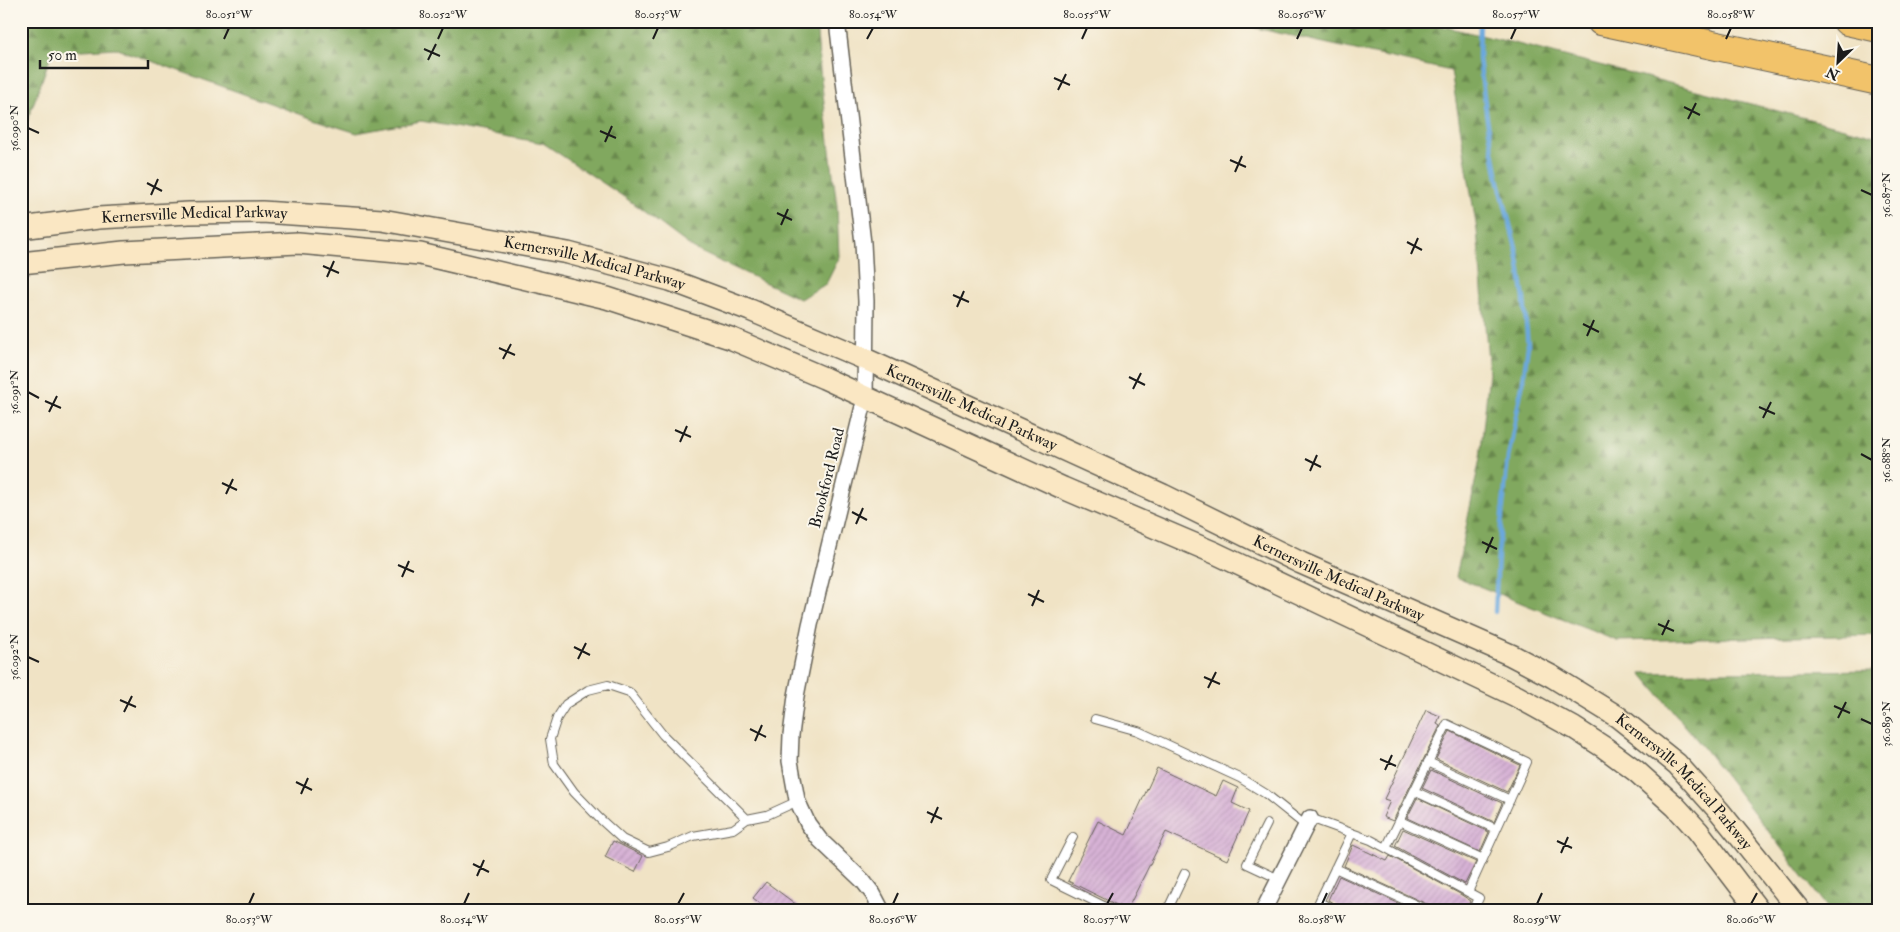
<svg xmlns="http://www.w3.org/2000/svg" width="1900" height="932" viewBox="0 0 1900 932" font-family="'IM FELL Double Pica',serif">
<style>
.forest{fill:url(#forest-firs);stroke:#4e623d}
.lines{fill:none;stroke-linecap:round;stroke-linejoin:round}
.stream{stroke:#6ba8dd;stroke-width:4.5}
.building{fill:url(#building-hatch)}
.service-casing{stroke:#666257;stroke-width:10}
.minor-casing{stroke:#666257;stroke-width:18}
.secondary-casing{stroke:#666257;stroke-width:24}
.motorway-casing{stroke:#666257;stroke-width:30}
.service{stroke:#fff;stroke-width:8}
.minor{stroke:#fff;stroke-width:15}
.secondary{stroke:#fae7c3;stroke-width:21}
.motorway{stroke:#f2c36a;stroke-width:28}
.ticks{fill:none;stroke:#1c1c1c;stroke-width:2}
.labels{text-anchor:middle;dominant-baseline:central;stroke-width:4;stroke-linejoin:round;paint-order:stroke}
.street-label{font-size:16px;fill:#1c1c1c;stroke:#fbf7ec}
.neatline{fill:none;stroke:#1c1c1c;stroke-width:2}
.ticks-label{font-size:12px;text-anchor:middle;fill:#1c1c1c}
</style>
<defs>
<pattern id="forest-firs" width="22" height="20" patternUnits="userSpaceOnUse" patternTransform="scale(1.25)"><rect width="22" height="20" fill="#81a85e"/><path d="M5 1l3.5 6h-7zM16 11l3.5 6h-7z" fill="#69884d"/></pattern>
<pattern id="building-hatch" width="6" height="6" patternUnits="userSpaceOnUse" patternTransform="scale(1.25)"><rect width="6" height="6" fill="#d7b2d6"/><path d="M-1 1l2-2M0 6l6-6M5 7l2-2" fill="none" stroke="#b898b7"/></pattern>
</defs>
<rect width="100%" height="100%" fill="#fbf7ec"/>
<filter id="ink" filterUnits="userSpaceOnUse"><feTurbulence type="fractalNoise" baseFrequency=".02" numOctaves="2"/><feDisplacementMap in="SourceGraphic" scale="10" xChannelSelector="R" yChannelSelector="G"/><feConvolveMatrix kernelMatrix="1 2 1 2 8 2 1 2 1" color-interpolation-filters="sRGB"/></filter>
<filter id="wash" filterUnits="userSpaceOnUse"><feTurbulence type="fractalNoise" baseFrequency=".0096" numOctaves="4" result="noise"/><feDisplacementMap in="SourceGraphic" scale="20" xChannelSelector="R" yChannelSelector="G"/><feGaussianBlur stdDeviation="1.12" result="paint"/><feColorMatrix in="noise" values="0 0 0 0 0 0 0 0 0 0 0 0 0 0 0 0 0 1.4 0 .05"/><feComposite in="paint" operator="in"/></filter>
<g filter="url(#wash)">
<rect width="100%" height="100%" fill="#f0e3c5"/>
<!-- forest -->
<path class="forest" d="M21,21H816L820,70L837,206L839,258L826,284L800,299L694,249L627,199L543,143L421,121L357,133L319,121L115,48L52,52L21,139Z
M1224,21H1419L1510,42L1879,137V635L1617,641L1456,577L1480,458L1489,373L1477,230L1451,71Z
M1879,670V911H1830L1703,747L1641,673Z"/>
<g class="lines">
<!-- stream -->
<path class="stream" d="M1480,21L1479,58L1487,119L1498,178L1517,252L1524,299L1528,346L1523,381L1508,458L1498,554L1495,612"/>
</g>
<g id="blocks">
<!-- building -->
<path class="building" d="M1426,710L1440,716L1437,724L1440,726L1393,821L1383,817L1390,801L1384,799Z
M1450,731L1520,765L1507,792L1436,759Z
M1157,768L1216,796L1223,781L1238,788L1232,803L1249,811L1227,860L1166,832L1127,910L1068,881L1098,821L1126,835Z
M1431,770L1502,803L1494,822L1422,788Z
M1417,798L1489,832L1480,852L1407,818Z
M1403,829L1476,862L1465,884L1395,846Z
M613,841L643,856L635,872L605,857Z
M1353,845L1387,861L1390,856L1460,894L1471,901L1467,911H1435L1431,906L1344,866Z
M1339,876L1415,911H1346L1341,908L1328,900Z
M766,882L805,911H770L753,898Z"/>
</g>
</g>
<g filter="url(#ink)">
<use href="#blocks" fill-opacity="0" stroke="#666257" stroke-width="1"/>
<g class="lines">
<!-- service casing -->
<g class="service-casing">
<path id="service" d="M1095,719L1138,731L1240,778L1266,794L1306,826
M1428,762L1510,800
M1414,791L1496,829
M1310,818L1371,840L1479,898L1473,911
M747,819L663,735L629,692L608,685L588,690L566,704L557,718L550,739L554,764L574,792L599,818L622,839L649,852L668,847L693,836L733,829L747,819L767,815L798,801
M1400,821L1483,859
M1267,824L1247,864L1279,879
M1073,837L1051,880L1114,911
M1386,848L1447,724L1527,762L1468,892
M1335,868L1429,911
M1167,911L1185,873
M1336,911L1319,902L1352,833"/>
</g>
<!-- minor casing -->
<g class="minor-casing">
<path id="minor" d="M837,21L863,243L866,301L865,398L810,625L796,696L791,735L790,761L797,800L808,824L820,840L863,881L873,894L882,911
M1263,911L1310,818"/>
</g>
<!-- secondary casing -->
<g class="secondary-casing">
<g id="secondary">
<path id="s1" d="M21,228L98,218L189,213L262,212L382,220L568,253L670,280L750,310L865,359L1163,495L1301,563L1511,655L1553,677L1618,717L1677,764L1720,812L1800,911"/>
<path d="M21,263L124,252L298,243L420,254L607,298L730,338L824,378L1063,488L1215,553L1516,696L1574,728L1605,748L1636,771L1675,806L1698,831L1759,911"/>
</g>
</g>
<!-- motorway casing -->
<g class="motorway-casing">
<path id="motorway" d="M1601,21L1879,81
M1847,21L1879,28"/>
</g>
<!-- service -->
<use href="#service" class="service"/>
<!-- minor -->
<use href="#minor" class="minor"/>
<!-- secondary -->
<use href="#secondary" class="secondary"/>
<!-- motorway -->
<use href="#motorway" class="motorway"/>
</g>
</g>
<!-- ticks -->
<path class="ticks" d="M224,39L229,28M438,39L443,28M653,39L658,28M867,39L873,28M1082,39L1087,28M1297,39L1302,28M1511,39L1516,28M1726,39L1731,28M424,49L440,56M428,60L436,44M1054,78L1070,85M1058,90L1066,74M1684,107L1700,115M1688,119L1696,103M28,128L39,133M600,131L616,138M605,142L612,126M1230,160L1246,167M1235,172L1242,156M147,183L162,191M1861,190L1872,195M151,195L158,179M777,213L792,220M781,225L788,209M1407,242L1422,250M1411,254L1418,238M323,266L339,273M327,277L334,261M953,295L969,302M957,307L964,291M1583,324L1599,332M1587,336L1594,320M499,348L515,355M503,359L511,344M1129,377L1145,385M1133,389L1141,373M28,392L39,398M45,401L61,408M1759,407L1775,414M49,412L57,396M1763,418L1771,402M675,430L691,437M680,442L687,426M1861,454L1872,460M1305,459L1321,467M1310,471L1317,455M222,483L237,490M226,494L233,479M852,512L867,520M856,524L863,508M1482,542L1497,549M1486,553L1493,537M398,565L414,572M402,577L409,561M1028,594L1044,602M1032,606L1039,590M1658,624L1674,631M1662,635L1669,620M574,647L590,655M28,657L39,662M578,659L586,643M1204,677L1220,684M1208,688L1216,672M120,700L136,707M1834,706L1850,713M124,712L132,696M1838,718L1846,702M1861,719L1872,724M750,729L766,737M755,741L762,725M1380,759L1396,766M1385,770L1392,755M296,782L312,790M301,794L308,778M927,812L942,819M931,823L938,807M1557,841L1572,848M1561,853L1568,837M473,864L489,872M477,876L484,860M249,904L254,893M464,904L469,893M678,904L684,893M893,904L898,893M1107,904L1113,893M1322,904L1327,893M1537,904L1542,893M1751,904L1757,893"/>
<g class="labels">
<!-- street labels -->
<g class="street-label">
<text stroke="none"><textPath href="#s1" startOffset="174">Kernersville Medical Parkway</textPath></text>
<text stroke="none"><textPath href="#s1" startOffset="579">Kernersville Medical Parkway</textPath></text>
<text stroke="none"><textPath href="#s1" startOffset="984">Kernersville Medical Parkway</textPath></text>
<text transform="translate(827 478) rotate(-76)">Brookford Road</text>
<text stroke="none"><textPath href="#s1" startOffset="1389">Kernersville Medical Parkway</textPath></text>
<text stroke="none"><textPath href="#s1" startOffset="1794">Kernersville Medical Parkway</textPath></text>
</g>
</g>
<!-- margin -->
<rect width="1900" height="932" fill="none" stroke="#fbf7ec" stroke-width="55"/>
<!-- north arrow -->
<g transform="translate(1838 62) rotate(205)" stroke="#fbf7ec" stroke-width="4" paint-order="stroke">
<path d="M0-4L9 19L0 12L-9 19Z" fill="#1c1c1c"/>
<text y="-8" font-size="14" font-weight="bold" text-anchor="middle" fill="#1c1c1c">N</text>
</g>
<!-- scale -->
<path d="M40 60v8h108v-8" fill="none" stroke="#1c1c1c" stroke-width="2.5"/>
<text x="48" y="60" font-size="15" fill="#1c1c1c" stroke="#fbf7ec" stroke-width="4" paint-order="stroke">50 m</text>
<rect x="28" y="28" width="1844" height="876" class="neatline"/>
<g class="ticks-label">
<text x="229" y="18">80.051°W</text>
<text x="443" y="18">80.052°W</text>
<text x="658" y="18">80.053°W</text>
<text x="873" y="18">80.054°W</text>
<text x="1087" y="18">80.055°W</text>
<text x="1302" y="18">80.056°W</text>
<text x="1516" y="18">80.057°W</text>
<text x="1731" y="18">80.058°W</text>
<text transform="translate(14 128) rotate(-90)" y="4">36.090°N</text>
<text transform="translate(1886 195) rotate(-90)" y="4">36.087°N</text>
<text transform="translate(14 392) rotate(-90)" y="4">36.091°N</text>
<text transform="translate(1886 460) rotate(-90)" y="4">36.088°N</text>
<text transform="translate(14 657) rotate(-90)" y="4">36.092°N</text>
<text transform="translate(1886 724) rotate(-90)" y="4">36.089°N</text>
<text x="249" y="923">80.053°W</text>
<text x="464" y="923">80.054°W</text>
<text x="678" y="923">80.055°W</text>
<text x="893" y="923">80.056°W</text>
<text x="1107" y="923">80.057°W</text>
<text x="1322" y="923">80.058°W</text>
<text x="1537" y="923">80.059°W</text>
<text x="1751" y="923">80.060°W</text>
</g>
</svg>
